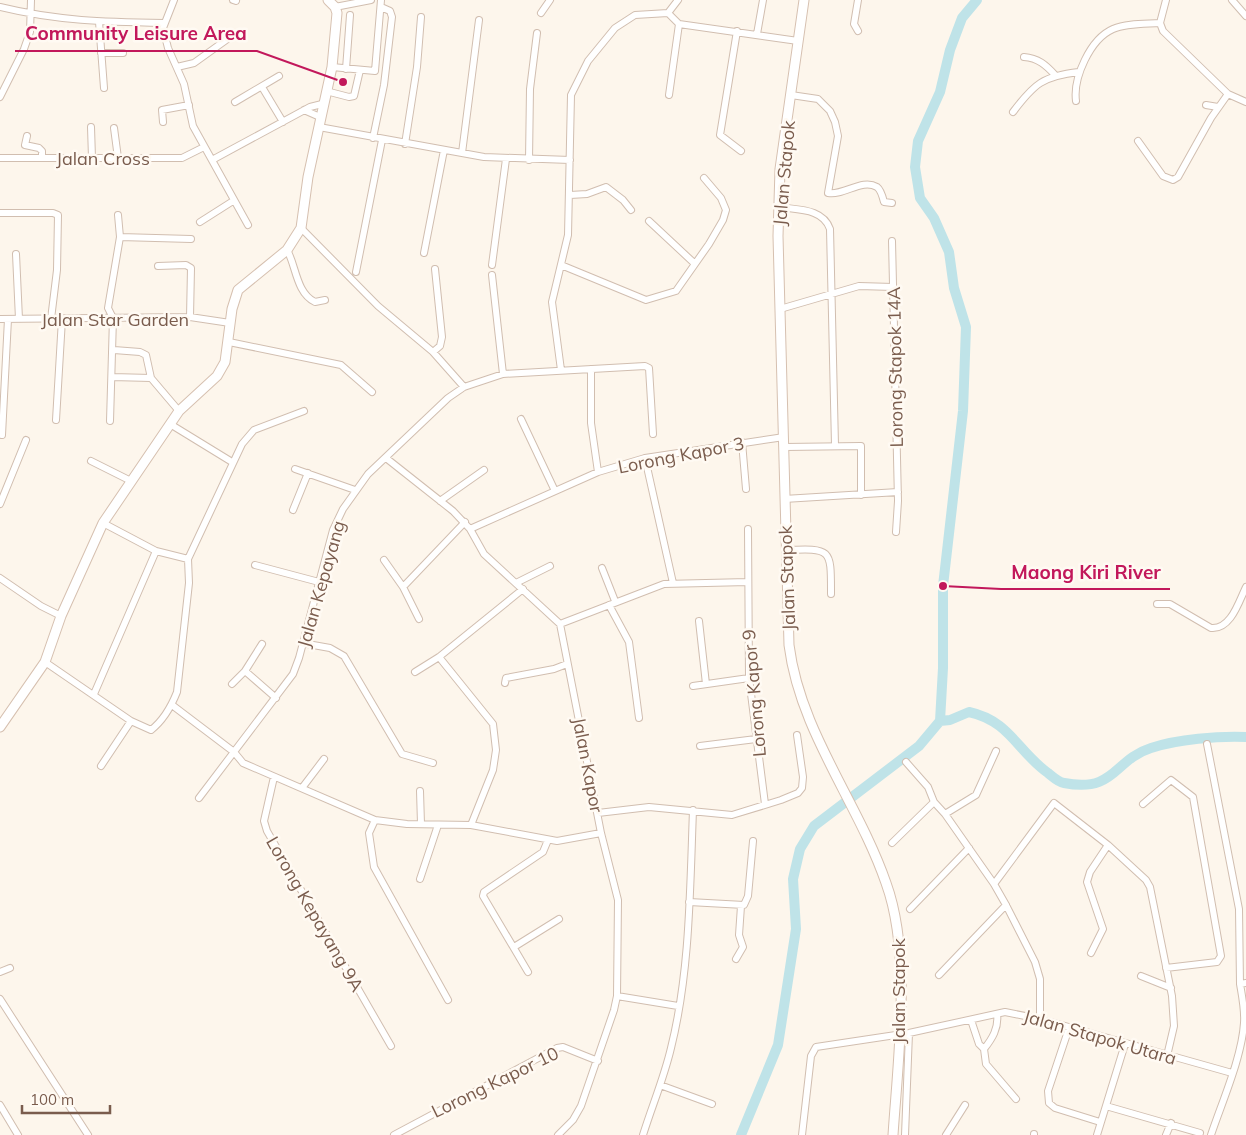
<svg xmlns="http://www.w3.org/2000/svg" width="1246" height="1135" viewBox="0 0 1246 1135" font-family="Mulish,sans-serif">
<style>
.lines{fill:none;stroke-linecap:round;stroke-linejoin:round}
.river{stroke:#bfe3e8;stroke-width:10}
.street-casing{stroke:#d1beb0;stroke-width:8}
.secondary-casing{stroke:#d6c0b0;stroke-width:11}
.street{stroke:#fff;stroke-width:6}
.secondary{stroke:#fff;stroke-width:9}
.labels{text-anchor:middle;dominant-baseline:central;stroke-width:5;stroke-linejoin:round;paint-order:stroke}
.street-label{font-size:18px;fill:#7a5c4d;stroke:#fffaf3}
.leader{fill:none;stroke:#c2185b;stroke-width:2}
.callout-dot{fill:#c2185b;stroke:#fffaf3;stroke-width:2}
.callout-label{font-size:19px;text-anchor:middle;font-weight:bold;fill:#c2185b;stroke:#fffaf3;stroke-width:5;stroke-linejoin:round;paint-order:stroke}
</style>
<rect width="100%" height="100%" fill="#fdf6ec"/>
<g class="lines">
<!-- river -->
<path class="river" d="M940,721L950,720L969,712C1010,721 1017,751 1048,773C1053,777 1058,782 1064,783C1116,793 1113,760 1151,748C1178,739 1218,736 1246,737
M741,1135L778,1045L796,929L793,879L800,849L814,826L919,746L940,721L943,668V586L963,411L966,327L954,288L949,252L934,218L920,198L915,167L918,141L940,92L950,50L962,18L977,0"/>
<!-- street casing -->
<g class="street-casing">
<path id="street" d="M174,0L163,28L168,48L184,84L193,126L248,225
M233,0L236,1
M1166,0L1160,23L1163,31L1228,94L1246,102
M1232,0L1246,16
M0,7C57,21 105,22 164,23
M335,7L371,0
M541,13L550,0
M668,13L679,24L798,41
M668,13L678,0
M99,22L104,88
M737,31L720,135L741,151
M858,31L854,24L858,0
M757,34L763,0
M101,53H123
M1024,57C1038,58 1046,65 1055,75
M177,67L194,63L233,35
M332,67L375,71L381,0
M346,69L350,15
M262,87L283,122
M326,91L349,97L354,96L360,70
M669,95L679,24
M791,95L818,99L830,111L835,122L838,136L828,193C844,196 862,178 877,187C881,190 883,198 884,202L892,203
M0,97L24,49L30,32L31,0
M1076,101C1073,78 1090,39 1113,29C1127,23 1145,24 1160,23
M235,102L279,76
M1206,105L1218,107
M304,110L320,117
M1013,112C1034,84 1043,76 1079,72
M163,122L162,110L189,105
M91,127L92,158
M319,127L484,157L570,160
M114,128L118,158
M27,136L25,145L39,148L42,151V158
M373,138L384,85L392,17L390,11L381,7
M1138,141L1163,176L1173,180L1178,177L1211,118L1228,94
M405,144L417,67L421,17
M462,153L479,20
M0,158H182L204,147
M212,160L310,107L322,104
M529,160L530,89L537,33
M570,195L587,194L606,187L623,200L631,210
M779,207C797,210 823,208 830,229L835,445
M0,213H53L58,215L57,270L51,319
M649,221L694,263
M200,222L233,201
M301,228L378,306L433,352L464,387
M120,237L191,239
M892,241L898,501L896,532
M287,250C296,265 296,293 315,302L325,300
M424,253L444,150
M16,254L19,319
M492,265L506,159
M561,265L646,300L676,291L709,244L723,220L726,210L721,198L704,178
M158,266L186,265L191,268L190,317
M356,272L382,140
M492,275L503,374
M780,309L859,286L893,287
M0,319L190,317L230,323
M229,342L341,365L372,392
M114,350L140,352L146,355L151,378L179,411
M433,352L440,346L442,337L435,269
M591,369V423L598,472
M561,370L552,302L568,235L571,95L588,61L615,28L635,15L668,13
M112,377L151,378
M521,419L555,491
M56,420L62,319
M110,421L113,318L108,308L120,237L118,215
M170,424L232,462
M2,435L8,319
M742,442L746,489
M785,447L861,446V495
M386,458L453,511L470,529L484,554L560,624L601,833L618,900L617,996L614,1010L581,1106L573,1120L558,1135
M645,458L673,583
M91,461L131,481
M295,469L355,490
M784,499L898,492
M440,501L484,470
M0,504L26,440
M293,510L308,473
M103,523L156,551L188,559
M470,529L598,472L645,458L784,437
M748,529L749,678L765,804
M786,550C832,548 831,549 831,594
M384,560L403,587L419,619
M255,565L319,582
M602,568L615,601
M0,578L41,606L61,616
M516,583L550,566
M403,587L465,522
M1157,604H1170L1211,628C1231,630 1239,601 1246,587
M609,605L629,642L639,718
M699,621L706,684
M560,624L664,584L748,582
M302,643L330,648L344,656L402,754L433,763
M439,657L493,724L496,750L493,770L471,825
M45,662L131,721L151,730C164,720 171,707 177,692L189,583L188,559L242,444L254,430L304,411
M245,671L262,644
M415,672L439,657L523,589
M505,683L506,678L554,669L567,664
M232,684L245,671L276,698
M693,686L749,678
M94,694L156,551
M172,705L234,752L243,763L375,820L407,824L471,825L557,841L601,833
M1207,744L1239,909L1240,984
M700,746L756,739
M906,762L928,787L934,802L945,814L994,884L1006,905L1035,962L1040,979V1019
M101,766L131,721
M274,777L264,821L267,831L391,1046
M302,788L324,759
M420,791L421,824
M199,798L293,674L299,658L333,530L343,509L368,474L448,398L464,387L503,374L645,366L649,368L653,434
M1143,804L1171,780L1193,797L1221,956L1217,962L1166,968
M598,813L649,807L732,815L781,800L798,793L802,788L803,777L797,735
M945,814L976,795L996,751
M375,820L369,833L374,867L448,1000
M892,843L934,802
M420,879L438,825
M994,884L1054,803L1108,845L1146,880L1150,887L1172,996L1174,1026L1167,1056
M689,902L744,905L748,896L753,841
M910,909L969,848
M514,947L559,919
M1091,953L1103,929L1087,882L1090,872L1108,845
M736,959L743,947L739,935L741,906
M0,972L10,968
M528,972L483,896L484,892L543,852L548,840
M939,975L1006,905
M1141,976L1171,988
M617,996L678,1006
M0,999L88,1135
M971,1020L979,1044L984,1049L986,1064L1016,1099
M1069,1028L1048,1091L1049,1103L1055,1108L1100,1122
M984,1049C992,1039 999,1028 997,1014
M660,1085L712,1104
M0,1105L18,1135
M1106,1106L1200,1133
M394,1135L557,1048L563,1047L598,1061
M643,1135C652,1106 664,1078 671,1048C690,972 690,889 693,810
M802,1135L811,1056L816,1047L909,1033L1005,1012L1040,1019L1232,1073
M905,1135L909,1033
M946,1135L965,1105
M1034,1135V1134
M1097,1135L1125,1044
M1166,1135L1171,1123
M1211,1135C1222,1102 1242,1057 1244,1023C1245,1010 1242,996 1240,984L1246,983"/>
</g>
<!-- secondary casing -->
<g class="secondary-casing">
<path id="secondary" d="M804,0L780,169L778,236L789,645C800,732 858,802 886,883C912,954 898,1059 893,1135
M0,727L45,662L61,616L103,523L179,411L217,376L225,362L232,309L238,290L287,250L301,228L308,177L332,67L337,13L335,7L328,0"/>
</g>
<!-- street -->
<use href="#street" class="street"/>
<!-- secondary -->
<use href="#secondary" class="secondary"/>
</g>
<g class="labels">
<!-- street labels -->
<g class="street-label">
<text x="103" y="158">Jalan Cross</text>
<text transform="translate(784 173) rotate(-85)">Jalan Stapok</text>
<text x="115" y="319">Jalan Star Garden</text>
<text transform="translate(895 367) rotate(-91)">Lorong Stapok 14A</text>
<text transform="translate(681 455) rotate(-11)">Lorong Kapor 3</text>
<text transform="translate(787 578) rotate(-92)">Jalan Stapok</text>
<text transform="translate(321 584) rotate(-74)">Jalan Kepayang</text>
<text transform="translate(754 693) rotate(-95)">Lorong Kapor 9</text>
<text transform="translate(588 765) rotate(79)">Jalan Kapor</text>
<text transform="translate(315 914) rotate(60)">Lorong Kepayang 9A</text>
<text transform="translate(898 991) rotate(-90)">Jalan Stapok</text>
<text transform="translate(1100 1037) rotate(16)">Jalan Stapok Utara</text>
<text transform="translate(495 1082) rotate(-26)">Lorong Kapor 10</text>
</g>
</g>
<!-- callouts -->
<path class="leader" d="M343 82L257 51H15M943 586L1001 589H1170"/>
<g class="callout-dot">
<circle cx="343" cy="82" r="5"/>
<circle cx="943" cy="586" r="5"/>
</g>
<g class="callout-label">
<text x="136" y="40">Community Leisure Area</text>
<text x="1086" y="579">Maong Kiri River</text>
</g>
<!-- scale -->
<path d="M22 1105v8h88v-8" fill="none" stroke="#7a5c4d" stroke-width="2.5"/>
<text x="30" y="1105" font-size="15" fill="#7a5c4d" stroke="#fffaf3" stroke-width="4" paint-order="stroke">100 m</text>
</svg>
